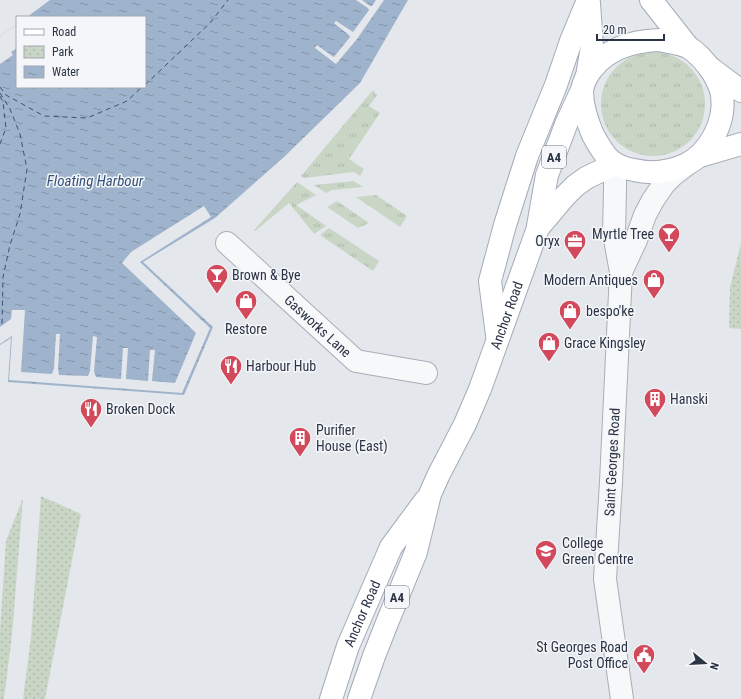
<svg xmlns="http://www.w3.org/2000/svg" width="741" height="699" viewBox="0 0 741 699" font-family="'Roboto Condensed',sans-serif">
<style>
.grass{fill:url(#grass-tufts)}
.park{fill:url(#park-dots)}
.water{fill:url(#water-ripples)}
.pier{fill:#e4e7ec}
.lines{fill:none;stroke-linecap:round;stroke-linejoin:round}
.ferry{stroke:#34527a;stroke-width:1;stroke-dasharray:5 4;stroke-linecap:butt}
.street-casing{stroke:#a9aeb7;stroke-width:24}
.secondary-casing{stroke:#a9aeb7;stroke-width:24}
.primary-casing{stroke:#a3abb8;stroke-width:24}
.street{stroke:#f7f8fa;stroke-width:22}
.secondary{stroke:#fff;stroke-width:22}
.primary{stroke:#fff;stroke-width:22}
.labels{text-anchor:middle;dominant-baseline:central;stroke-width:3;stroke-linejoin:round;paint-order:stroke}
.shield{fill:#f4f6f9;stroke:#676e7b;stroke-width:1}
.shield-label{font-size:13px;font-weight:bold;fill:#2b3445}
.poi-label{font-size:14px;fill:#2b3445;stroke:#f4f6f9;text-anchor:start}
.street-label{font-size:14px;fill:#2b3445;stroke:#f4f6f9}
.water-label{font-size:15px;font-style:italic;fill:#34527a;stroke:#f4f6f9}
</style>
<defs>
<pattern id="grass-tufts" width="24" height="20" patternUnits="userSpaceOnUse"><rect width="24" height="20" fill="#c9d6c5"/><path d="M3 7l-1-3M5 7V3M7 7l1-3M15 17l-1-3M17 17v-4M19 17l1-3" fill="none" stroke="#adb8ab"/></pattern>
<pattern id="park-dots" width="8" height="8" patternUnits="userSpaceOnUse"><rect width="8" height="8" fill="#c9d6c5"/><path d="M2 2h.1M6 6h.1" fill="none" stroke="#adb8ab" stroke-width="1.8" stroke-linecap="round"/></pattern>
<pattern id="water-ripples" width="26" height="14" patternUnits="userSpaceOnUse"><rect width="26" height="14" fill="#9fb4cc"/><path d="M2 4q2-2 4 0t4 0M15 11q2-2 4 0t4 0" fill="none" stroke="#8293a7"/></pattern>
</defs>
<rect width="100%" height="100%" fill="#e4e7ec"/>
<!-- grass -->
<path class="grass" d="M601 104a52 52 0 1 1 104 0a52 52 0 1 1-104 0Z
M373,90L377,95L369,106L380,113L349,159L364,169L360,176L354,172L304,178L301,176Z
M354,181L363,187L332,190L326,193L314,185Z
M297,182L316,195L296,205L326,226L314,234L289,203L255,231L254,230Z
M376,195L407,216L400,227L356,197Z
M337,201L369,223L358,228L327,207Z
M329,228L379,261L373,271L320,235Z"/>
<!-- park -->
<path class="park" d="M741,244V329L729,328L730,287Z
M41,496L81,514L45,699H23L31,637Z
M23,498L12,635L4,699H0V631L6,541Z"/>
<!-- water -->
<path class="water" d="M50,0H408L360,83L284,157L215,218L143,262L213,327L184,395L8,382L11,338L0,345V36L17,24V87H145V17H27Z"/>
<!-- pier -->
<path class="pier" d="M356,0H362L370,6H372L376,0H384L357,39L336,64L315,48L317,45L332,56L334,57L350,37L349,35L334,23L336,21L353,32L369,10L368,8Z
M17,24V48L11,52L13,55L0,64V36Z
M204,206L211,217L140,262L210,328L182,393L9,380L12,336L0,344V327L11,319L12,310H25L21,372L52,374L54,368L56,334H60L58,368L59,375L88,376L90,371L93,336L97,337L94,371L96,377L121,379L123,348H128L126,379L148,381L150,350H155L152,381L175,383L196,333L122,263L131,252Z"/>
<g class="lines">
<!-- ferry -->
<path class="ferry" d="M145,85L210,23L228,0
M0,87L6,95L44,116L87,118L127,101L142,87
M0,93L10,109L20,134L27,169L20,214L10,245L3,277L2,325
M0,96L3,102L6,128L0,144"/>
<!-- street casing -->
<g class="street-casing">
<g id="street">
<path d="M615,164V188L614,234L621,272L611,482L605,579L622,699"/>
<path id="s1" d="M227,243L356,361L426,373"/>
<path d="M621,272L636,240L645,215L653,200L664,184L673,175L686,165"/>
</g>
</g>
<!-- secondary casing -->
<g class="secondary-casing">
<path id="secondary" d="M709,67L741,91
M700,156L741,144"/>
</g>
<!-- primary casing -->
<g class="primary-casing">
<g id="primary">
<path d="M651,0L688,47"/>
<path d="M659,40C668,42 679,43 688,47C698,53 707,64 713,73C717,80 721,87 722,95C726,122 709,154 685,165C669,172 651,174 634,170C610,166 604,155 593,135C587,121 582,107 582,91C583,83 587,75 592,69C608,48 633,41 659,40Z"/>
<path d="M587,76L592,46L589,3"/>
<path d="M538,226L547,175L567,122L582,90"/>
<path d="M497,335L490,281L505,225L527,156L556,85L571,41L588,0"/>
<path id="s2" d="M331,699L348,646L391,547L425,501"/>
<path id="s3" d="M359,699L374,656L387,623L416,552L430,494L439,474L465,424L480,389L538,228L565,196L575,186L586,178L615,164"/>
</g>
</g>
<!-- street -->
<use href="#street" class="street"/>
<!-- secondary -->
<use href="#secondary" class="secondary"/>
<!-- primary -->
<use href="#primary" class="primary"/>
</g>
<!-- icons -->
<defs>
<g id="bar-pin" transform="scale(1.15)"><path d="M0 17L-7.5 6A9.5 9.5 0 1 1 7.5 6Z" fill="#d1495b" stroke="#f4f6f9"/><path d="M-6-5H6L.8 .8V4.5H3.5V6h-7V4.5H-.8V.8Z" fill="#fff"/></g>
<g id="office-pin" transform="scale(1.15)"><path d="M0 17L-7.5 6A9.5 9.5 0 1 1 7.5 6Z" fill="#d1495b" stroke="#f4f6f9"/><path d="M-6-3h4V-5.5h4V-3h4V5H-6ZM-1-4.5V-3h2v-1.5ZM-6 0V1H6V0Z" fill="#fff"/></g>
<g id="shop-pin" transform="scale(1.15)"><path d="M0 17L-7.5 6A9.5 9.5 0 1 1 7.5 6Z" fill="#d1495b" stroke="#f4f6f9"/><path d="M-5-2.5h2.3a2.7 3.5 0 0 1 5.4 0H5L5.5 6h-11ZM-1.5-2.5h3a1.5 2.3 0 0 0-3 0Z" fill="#fff"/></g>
<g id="restaurant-pin" transform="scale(1.15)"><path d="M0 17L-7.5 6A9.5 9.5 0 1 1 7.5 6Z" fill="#d1495b" stroke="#f4f6f9"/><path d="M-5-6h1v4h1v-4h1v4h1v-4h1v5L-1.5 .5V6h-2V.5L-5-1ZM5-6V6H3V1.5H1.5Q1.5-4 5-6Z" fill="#fff"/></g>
<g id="building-pin" transform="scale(1.15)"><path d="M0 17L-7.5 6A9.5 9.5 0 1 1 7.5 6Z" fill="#d1495b" stroke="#f4f6f9"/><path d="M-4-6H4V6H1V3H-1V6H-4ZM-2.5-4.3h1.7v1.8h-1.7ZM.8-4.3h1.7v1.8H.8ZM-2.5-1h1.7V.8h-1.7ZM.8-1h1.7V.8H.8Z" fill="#fff"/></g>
<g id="university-pin" transform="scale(1.15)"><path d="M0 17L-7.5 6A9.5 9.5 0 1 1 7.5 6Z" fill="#d1495b" stroke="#f4f6f9"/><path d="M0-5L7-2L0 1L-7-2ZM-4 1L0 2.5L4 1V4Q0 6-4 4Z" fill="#fff"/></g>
<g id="civic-pin" transform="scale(1.15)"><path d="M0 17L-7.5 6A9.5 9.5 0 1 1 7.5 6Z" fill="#d1495b" stroke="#f4f6f9"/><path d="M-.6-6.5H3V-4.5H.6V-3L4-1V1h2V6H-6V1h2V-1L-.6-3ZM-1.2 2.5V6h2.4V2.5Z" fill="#fff"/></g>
</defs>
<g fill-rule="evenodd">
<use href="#bar-pin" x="669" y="234"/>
<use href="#office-pin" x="575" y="241"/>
<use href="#bar-pin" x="217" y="275"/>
<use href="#shop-pin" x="654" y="280"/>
<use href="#shop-pin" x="246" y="301"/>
<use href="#shop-pin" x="570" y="311"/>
<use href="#shop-pin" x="549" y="343"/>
<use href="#restaurant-pin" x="231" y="366"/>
<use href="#building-pin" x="655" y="399"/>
<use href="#restaurant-pin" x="91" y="409"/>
<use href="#building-pin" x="300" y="438"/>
<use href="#university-pin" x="546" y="551"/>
<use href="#civic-pin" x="644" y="655"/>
</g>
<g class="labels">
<!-- shield labels -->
<g class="shield">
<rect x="542" y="146" width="24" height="22" rx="3"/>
<rect x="385" y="586" width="24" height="22" rx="3"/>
</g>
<g class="shield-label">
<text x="554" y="157">A4</text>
<text x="397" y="597">A4</text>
</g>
<!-- poi labels -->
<g class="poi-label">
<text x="654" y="234" text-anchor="end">Myrtle Tree</text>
<text x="560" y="241" text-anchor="end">Oryx</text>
<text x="232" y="275">Brown &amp; Bye</text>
<text x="638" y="280" text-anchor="end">Modern Antiques</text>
<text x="586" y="311">bespo'ke</text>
<text x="246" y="329" text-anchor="middle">Restore</text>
<text x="564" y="343">Grace Kingsley</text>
<text x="246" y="366">Harbour Hub</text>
<text x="670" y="399">Hanski</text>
<text x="106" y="409">Broken Dock</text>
<text x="316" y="430">Purifier<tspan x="316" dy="16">House (East)</tspan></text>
<text x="562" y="543">College<tspan x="562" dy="16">Green Centre</tspan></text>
<text x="628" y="647" text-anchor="end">St Georges Road<tspan x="628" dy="16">Post Office</tspan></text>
</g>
<!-- street labels -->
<g class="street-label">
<text stroke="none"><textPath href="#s3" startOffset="412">Anchor Road</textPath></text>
<text stroke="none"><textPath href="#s1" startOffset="123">Gasworks Lane</textPath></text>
<text transform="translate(612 462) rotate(-87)">Saint Georges Road</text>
<text stroke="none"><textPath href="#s2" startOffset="91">Anchor Road</textPath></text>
</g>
<!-- water labels -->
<g class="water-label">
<text x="95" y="181">Floating Harbour</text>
</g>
</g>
<!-- legend -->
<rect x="16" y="16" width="130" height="72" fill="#f4f6f9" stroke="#a4a8b1"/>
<rect x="24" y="29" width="20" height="6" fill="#ffffff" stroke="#a4a8b1"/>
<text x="52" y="36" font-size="12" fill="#2b3445">Road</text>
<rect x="24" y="46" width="20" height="12" fill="url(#park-dots)" stroke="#a4a8b1"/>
<text x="52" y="56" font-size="12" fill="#2b3445">Park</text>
<rect x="24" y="66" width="20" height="12" fill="url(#water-ripples)" stroke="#a4a8b1"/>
<text x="52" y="76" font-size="12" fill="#2b3445">Water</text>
<!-- north arrow -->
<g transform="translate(705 663) rotate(108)" stroke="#f4f6f9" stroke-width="3" paint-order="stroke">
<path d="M0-3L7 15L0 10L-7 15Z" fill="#2b3445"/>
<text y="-6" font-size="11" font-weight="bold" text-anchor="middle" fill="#2b3445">N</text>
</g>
<!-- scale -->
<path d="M597 34v6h67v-6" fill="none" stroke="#2b3445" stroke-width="2"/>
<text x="603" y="34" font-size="12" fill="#2b3445" stroke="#f4f6f9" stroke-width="3" paint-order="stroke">20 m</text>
</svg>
